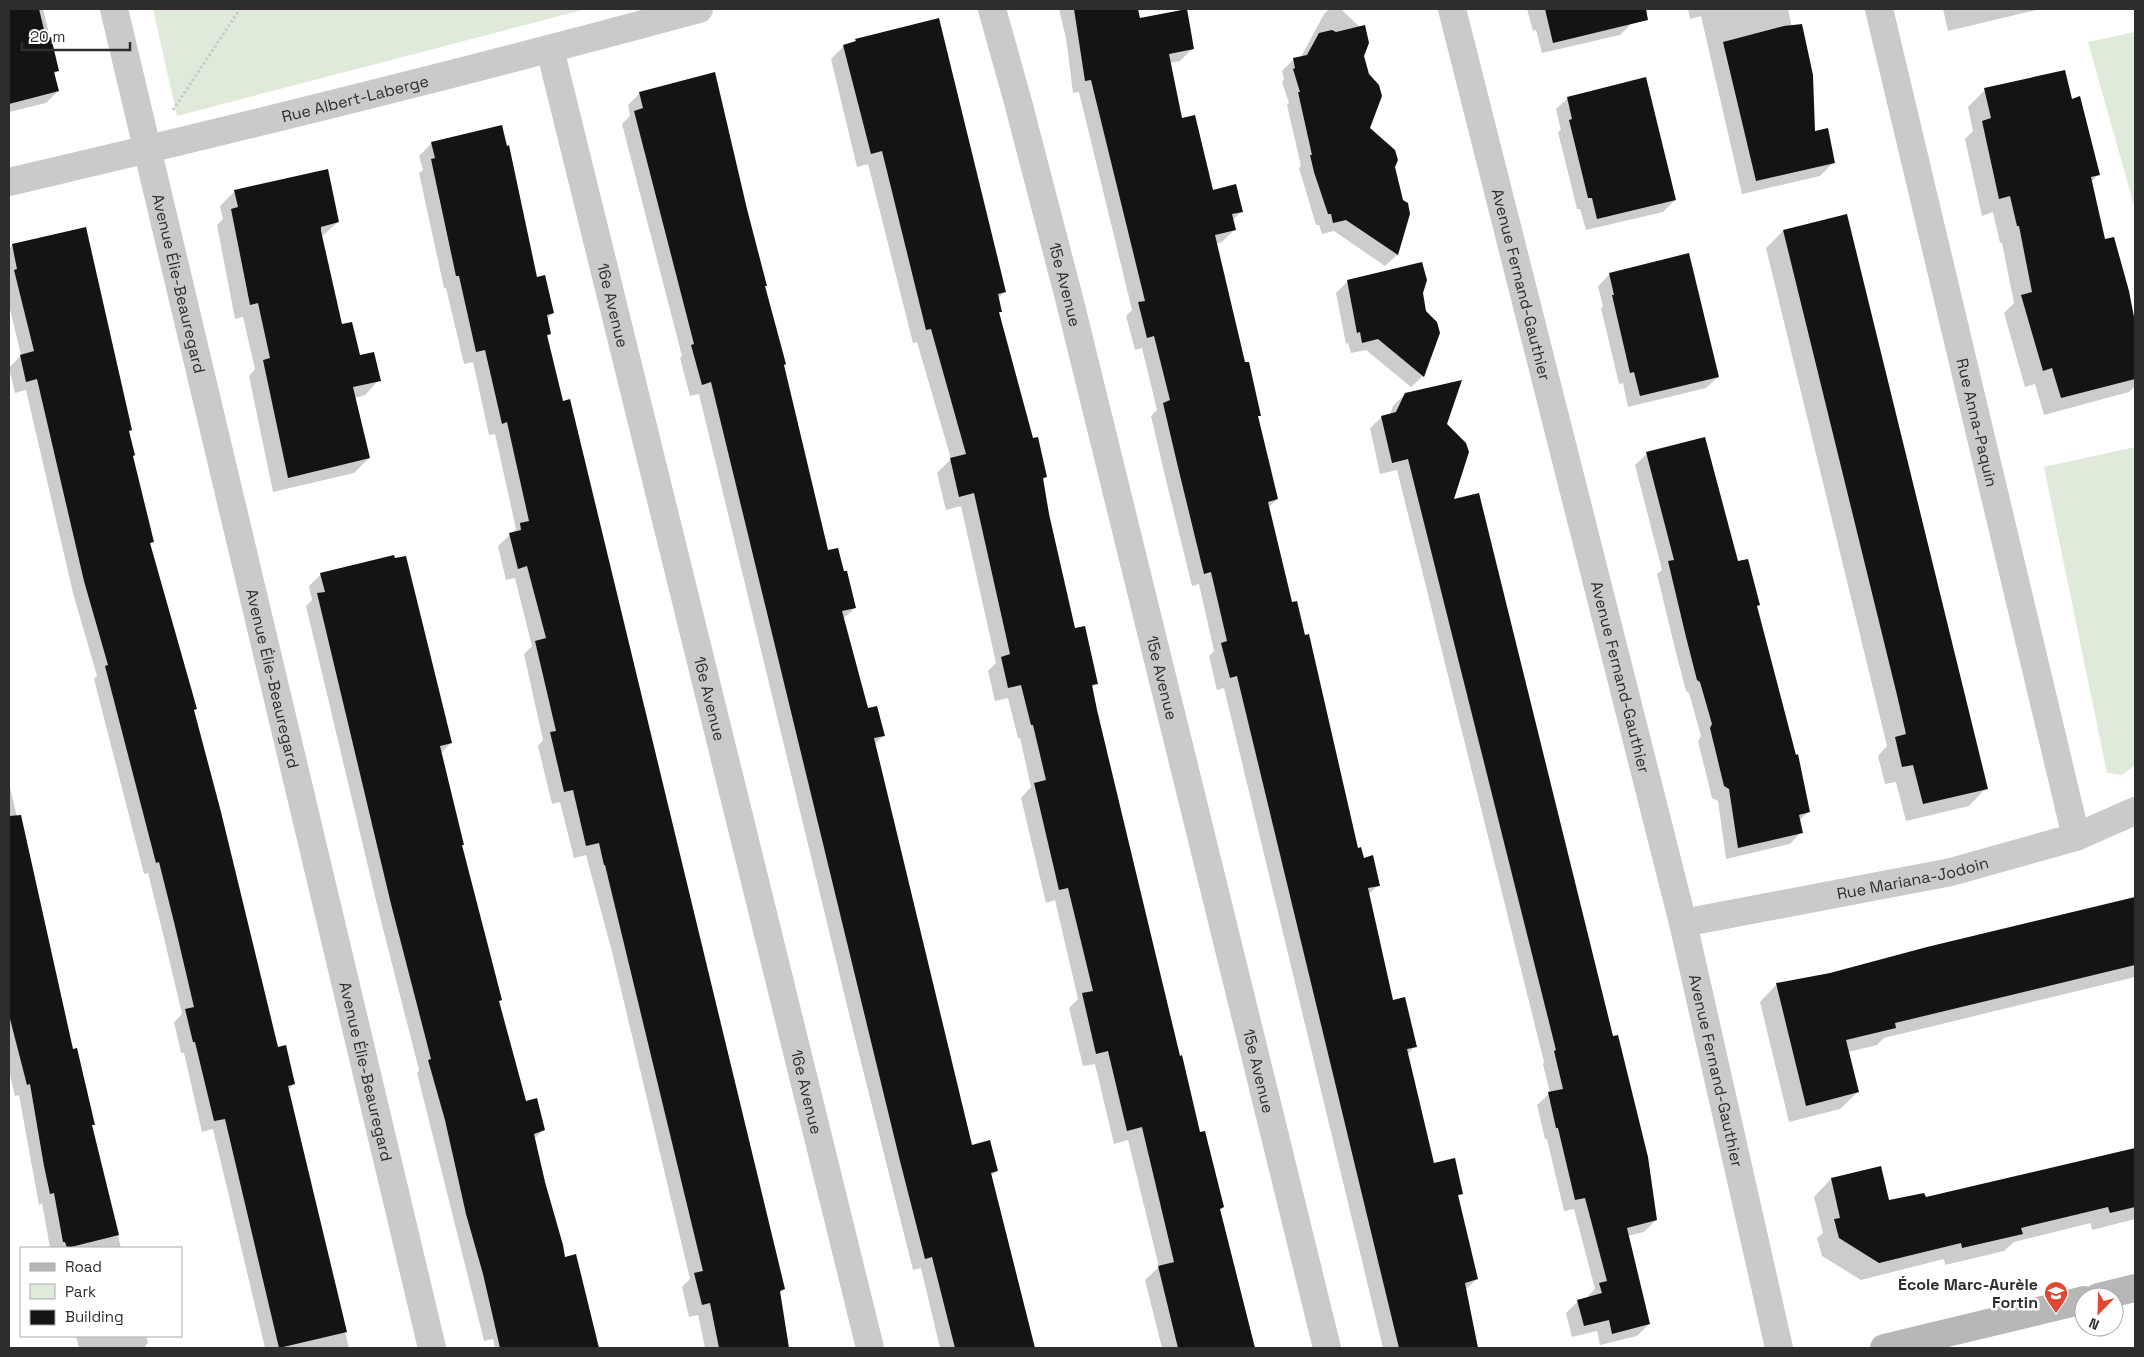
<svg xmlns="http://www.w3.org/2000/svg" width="2144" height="1357" viewBox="0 0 2144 1357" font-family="'Space Grotesk',sans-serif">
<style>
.green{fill:#dfeada}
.shadow{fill:#0003}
.building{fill:#141414}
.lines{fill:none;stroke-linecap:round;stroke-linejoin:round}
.path{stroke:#cacaca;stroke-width:3;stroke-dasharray:2.5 2.5;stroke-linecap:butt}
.street{stroke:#cacaca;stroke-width:28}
.secondary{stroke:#b7b7b7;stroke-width:28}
.labels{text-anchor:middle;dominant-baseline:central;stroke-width:5;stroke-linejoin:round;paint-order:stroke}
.street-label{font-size:16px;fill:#2d2d2d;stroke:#fff}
.poi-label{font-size:16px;font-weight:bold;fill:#2d2d2d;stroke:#fff;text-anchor:end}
</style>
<rect width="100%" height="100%" fill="#fff"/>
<!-- green -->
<path class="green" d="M153,9H586L177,116Z
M2135,32V209L2088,42Z
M2135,447V765L2122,775L2107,773L2044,467Z"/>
<!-- shadow -->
<path class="shadow" d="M9,9H43L58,70L54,75L58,91L46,103L9,112Z
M1059,9H1137L1139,19L1186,9L1193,48L1180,61L1170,63L1181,119L1212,191L1242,211L1232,221L1234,230L1222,242L1216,244L1244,364L1260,415L1257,417L1277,499L1268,508L1292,604L1357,849L1378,885L1368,895L1392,1001L1415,1046L1407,1055L1433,1165L1462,1193L1458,1197L1477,1279L1465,1290L1478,1348H1383L1224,688L1217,690L1209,656L1214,651L1199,584L1192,586L1165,476L1151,416L1157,410L1142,348L1135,350L1126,316L1132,310L1079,92L1073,93L1066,38Z
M1329,9H1341L1365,32L1363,56L1369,128L1394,166L1401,201L1409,214L1397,255L1385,266L1334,231L1322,234L1319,225H1316L1299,168L1301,166L1287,105L1289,103L1282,82L1284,79L1282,71L1294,59L1301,57L1324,14Z
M1527,9H1628L1632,23L1620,35L1542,53L1536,30L1533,31Z
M1688,9H1788L1814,132L1834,162L1820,176L1742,194L1701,16L1690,19Z
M1943,9H2040L1948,31Z
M856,40L1005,291L998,299L1001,311L998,314L1032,440L1046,477L1042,481L1074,630L1096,684L1092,688L1121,813L1199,1134L1223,1207L1219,1211L1255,1348H1162L1145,1280L1159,1267L1128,1140L1114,1144L1095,1064L1083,1066L1069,1008L1078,999L1055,900L1046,903L1021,798L1031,787L1020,738H1018L1008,698L995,701L988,671L996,663L961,506L946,510L937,473L951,459L917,342L913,343L868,164L857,167L831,59L844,46L853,43Z
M1985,90L2071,100L2099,174L2091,182L2104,241L2127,292L2135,325V386L2129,392L2044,415L2035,384L2025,387L2004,313L2014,303L2002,243H2000L1993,212L1982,216L1965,139L1973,131L1968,107Z
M640,93L745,210L766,285L764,287L827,552L855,608L843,619L867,710L883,736L874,745L972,1146L996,1171L991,1176L1034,1348H940L921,1268L913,1270L851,1022L699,394L690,396L680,358L682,356L622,124L630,116L628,105Z
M1568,98L1675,200L1663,212L1586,230L1580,209H1577L1558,132L1561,130L1556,109Z
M432,143L536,279L553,313L547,319L550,334L546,337L784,1289L779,1294L787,1348H705L698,1315L689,1317L682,1287L690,1279L612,952L586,855L574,858L560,802L552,804L538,746L543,740L524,654L532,646L515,578L506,580L498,546L516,529L495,434L489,435L473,362L464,364L446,288H444L419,173L423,170L419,156Z
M235,191L338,222L321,237L341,326L359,356L379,380L365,395L354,398L369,458L354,473L273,492L249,376L255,369L243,317L235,319L217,225L223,219L220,206Z
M1783,231L1986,788L1969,806L1906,821L1896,782L1885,784L1878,756L1887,746L1766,248Z
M12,246L130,430L128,432L132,456L153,541L149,544L195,709L193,711L277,1049L294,1084L288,1090L349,1348H265L213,1129L202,1132L184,1053H181L174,1022L182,1014L164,938L148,873L144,874L94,679L97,676L73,593L26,390L15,393L9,368L21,355L9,305V249Z
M1610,274L1718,377L1706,388L1628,407L1623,383L1619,384L1601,308L1603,306L1598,286Z
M1348,281L1421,293L1423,376L1411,387L1366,350L1351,353L1348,343L1346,344L1336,293Z
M1405,394L1445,424L1452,501L1656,1220L1644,1232L1627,1236L1649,1324L1637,1336L1600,1345L1597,1331L1572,1337L1566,1313L1578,1301L1589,1298L1588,1296L1595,1289L1574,1209L1564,1211L1547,1139H1545L1537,1105L1550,1093L1543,1064L1544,1062L1397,470L1380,474L1370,428L1382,417L1390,415L1393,406Z
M1647,454L1737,563L1756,607L1808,812L1799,821L1801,832L1790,844L1726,859L1718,801L1712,798L1698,741L1701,736L1689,693L1686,691L1675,649L1657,574L1662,570L1635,465Z
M321,574L451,743L440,754L463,845L461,846L501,1000L498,1002L525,1102L544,1129L534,1139L564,1258L575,1256L598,1348H495L493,1339L484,1341L417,1073L419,1070L380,917L306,606L312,600L309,586Z
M9,783L72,1051L93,1124L91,1127L121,1248H50L42,1203L39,1205L19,1095L15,1096L9,1071Z
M2135,898V977L1884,1038L1877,1045L1848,1052L1858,1092L1840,1109L1789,1122L1760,1002L1777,984L1830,974L1927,948Z
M2135,1149V1219L2092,1230L2091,1223L2014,1242L2004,1251L1945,1265L1944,1259L1861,1280L1822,1256L1817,1238L1823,1233L1814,1197L1831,1179L1880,1167L1888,1201L1925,1199Z
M76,1336H146L148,1343L144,1348H79Z"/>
<!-- building -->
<path class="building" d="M9,9H39L46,38L51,37L59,71L54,72L59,91L9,104Z
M1074,9H1138L1140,18L1187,9L1194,49L1169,54L1182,118L1195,115L1213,190L1236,184L1243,212L1232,214L1236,230L1215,235L1245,362H1249L1261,416H1258L1278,499L1268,502L1292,602L1297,601L1305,635L1309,634L1358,848L1361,847L1364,858L1373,855L1380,886L1368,888L1393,1000L1405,997L1417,1047L1407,1049L1434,1163L1455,1158L1463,1194L1458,1195L1478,1279L1465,1283L1478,1348H1399L1237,676L1230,678L1221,643L1227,641L1211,572L1204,574L1177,463L1163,403L1170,400L1154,336L1147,338L1138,302L1145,301L1091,80L1085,81Z
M1545,9H1646L1648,20L1553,43Z
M939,18L1006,292L998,294L1002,312H999L1033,438L1038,437L1047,477L1043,478L1049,514L1075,628L1085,626L1098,684L1092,685L1097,710L1180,1056L1182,1055L1200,1132L1205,1131L1224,1207L1220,1209L1255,1348H1178L1158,1266L1174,1262L1142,1127L1127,1131L1108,1051L1096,1054L1082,993L1093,991L1068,888L1059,890L1034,783L1046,780L1033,725H1031L1021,685L1008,688L1001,657L1010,654L974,493L959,497L950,458L966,454L931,329L926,330L882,151L871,154L843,45L856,41L855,39Z
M1802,24L1813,75L1815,131L1828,128L1835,163L1756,181L1723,42L1784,26Z
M1365,25L1369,43L1364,56L1369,74L1379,85L1382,96L1370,128L1395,150L1398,160L1395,167L1403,200L1408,203L1410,214L1398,255L1346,220L1333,223L1331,214H1328L1314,172L1310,155H1312L1298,92H1300L1293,69L1295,68L1293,58L1307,55L1319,33L1332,30L1336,32Z
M2065,70L2072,99L2080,96L2100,175L2091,177L2105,239L2114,237L2129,291L2135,322V379L2061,398L2052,368L2043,371L2021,295L2032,292L2019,226H2017L2010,196L1999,199L1982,121L1991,118L1984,88Z
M715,72L747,209L767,286H765L786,364L784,365L828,550L838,548L844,571H847L856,608L842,611L868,708L877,706L885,736L874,738L972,1145L990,1140L998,1171L991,1173L1035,1348H955L932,1257L925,1259L900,1161L711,382L702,385L691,345L694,344L634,111L643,108L639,92Z
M1646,77L1676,200L1597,219L1592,198H1588L1569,120L1572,119L1567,97Z
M502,125L507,146L509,145L537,277L545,275L554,313L547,315L551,334L547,335L563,401L570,399L785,1289L780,1291L789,1348H719L710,1303L702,1305L694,1273L703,1271L605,865H604L599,843L586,846L573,790L564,792L550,732L556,731L535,641L546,638L527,566L518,569L509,533L521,530L520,523L529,521L507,422L502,424L485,350L476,352L459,276H456L431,159L435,158L431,142Z
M328,169L339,222L321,227V231L342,324L352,322L360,355L374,352L381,381L353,387L370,458L288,478L263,360L270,358L258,303L250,305L231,209L238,207L234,190Z
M1847,214L1988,789L1923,804L1913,765L1902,767L1895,737L1906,734L1897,695L1783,230Z
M86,227L132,430L129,431L135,455L133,456L154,542L150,543L197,709L194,710L221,812L278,1047L286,1045L295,1084L288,1086L347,1332L279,1348L225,1119L214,1121L195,1042H193L185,1009L194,1007L175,926L159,862L156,863L105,666L108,665L84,581L37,379L26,382L20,355L34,351L14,270L17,269L12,244Z
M1689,253L1719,377L1640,396L1634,372L1630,373L1612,295H1614L1609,273Z
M1422,262L1427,280L1423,293L1426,311L1437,322L1440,333L1424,377L1378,339L1362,343L1360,332L1357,333L1347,280Z
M1462,380L1447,424L1466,443L1469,452L1454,499L1479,493L1613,1036L1618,1035L1648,1157L1657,1220L1627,1228L1650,1324L1612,1334L1609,1320L1584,1326L1577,1300L1602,1293L1599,1283L1607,1281L1585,1198L1575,1200L1558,1128H1556L1548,1092L1563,1089L1554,1051L1556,1050L1408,459L1392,463L1381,416L1396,412L1405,393Z
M1705,437L1738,561L1748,559L1760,605L1757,606L1796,755L1798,754L1810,812L1799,815L1803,833L1738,848L1729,789L1724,786L1710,728L1712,724L1700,682L1697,680L1686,637L1668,561L1674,560L1646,452Z
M394,555L395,558L406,556L452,743L440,746L464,845H462L502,1000L499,1001L526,1101L537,1098L545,1130L534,1134L545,1182L563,1245L565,1257L576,1254L599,1348H500L483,1274L466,1214L445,1120L428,1060L431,1059L391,904L317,593L325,592L320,573Z
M21,815L73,1049L77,1048L95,1125H92L119,1235L67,1248L65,1242H63L54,1193L50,1194L44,1166L30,1084L27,1085L9,1015V816Z
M2135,897V965L1895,1023L1896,1028L1846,1040L1859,1092L1806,1106L1776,983L1830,973L1927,947Z
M2135,1148V1207L2110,1213L2108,1207L2021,1228L2023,1234L1962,1248L1961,1243L1879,1263L1839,1238L1834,1219L1840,1218L1831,1178L1881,1166L1889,1200L1924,1193L1926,1197Z"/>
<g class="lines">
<!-- path -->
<path class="path" d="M173,110L240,9"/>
<!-- street -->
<g class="street">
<path id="s1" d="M114,9L432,1348"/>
<path id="s2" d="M992,9L1018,102L1070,302L1327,1348"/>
<path id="s3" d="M1452,9L1683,923L1779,1348"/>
<path id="s4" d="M1879,9L2076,837"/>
<path id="s5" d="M550,49L870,1348"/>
<path id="s6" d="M9,182C240,128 470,71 699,9"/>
<path id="s7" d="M1683,923L1951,872L2076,837L2135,811"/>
</g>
<!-- secondary -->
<path class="secondary" d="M2098,1297L2135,1288
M1884,1348L2084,1300"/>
</g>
<!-- icons -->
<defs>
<g id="school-pin" transform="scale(1.25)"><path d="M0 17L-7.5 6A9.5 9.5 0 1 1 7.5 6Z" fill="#e04832" stroke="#fff"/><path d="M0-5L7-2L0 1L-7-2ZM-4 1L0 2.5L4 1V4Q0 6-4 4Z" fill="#fff"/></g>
</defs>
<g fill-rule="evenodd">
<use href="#school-pin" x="2056" y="1293"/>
</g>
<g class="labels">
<!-- street labels -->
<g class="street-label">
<text stroke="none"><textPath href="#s6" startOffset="356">Rue Albert-Laberge</textPath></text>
<text stroke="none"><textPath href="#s3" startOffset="284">Avenue Fernand-Gauthier</textPath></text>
<text stroke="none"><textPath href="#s1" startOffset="282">Avenue Élie-Beauregard</textPath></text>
<text stroke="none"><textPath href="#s2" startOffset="285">15e Avenue</textPath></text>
<text stroke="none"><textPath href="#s5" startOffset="264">16e Avenue</textPath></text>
<text stroke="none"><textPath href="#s4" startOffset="425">Rue Anna-Paquin</textPath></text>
<text stroke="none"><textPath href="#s3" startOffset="689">Avenue Fernand-Gauthier</textPath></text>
<text stroke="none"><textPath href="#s2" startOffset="690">15e Avenue</textPath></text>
<text stroke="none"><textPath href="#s1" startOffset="688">Avenue Élie-Beauregard</textPath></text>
<text stroke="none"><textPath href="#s5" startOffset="669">16e Avenue</textPath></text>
<text stroke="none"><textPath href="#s7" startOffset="234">Rue Mariana-Jodoin</textPath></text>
<text stroke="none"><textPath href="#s2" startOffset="1095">15e Avenue</textPath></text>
<text stroke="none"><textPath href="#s3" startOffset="1094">Avenue Fernand-Gauthier</textPath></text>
<text stroke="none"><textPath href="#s1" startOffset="1092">Avenue Élie-Beauregard</textPath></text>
<text stroke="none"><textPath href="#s5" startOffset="1074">16e Avenue</textPath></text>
</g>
<!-- poi labels -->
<g class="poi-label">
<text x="2038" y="1284">École Marc-Aurèle<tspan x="2038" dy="18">Fortin</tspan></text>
</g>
</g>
<!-- border -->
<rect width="2144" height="1357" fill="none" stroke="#2d2d2d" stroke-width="20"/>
<!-- legend -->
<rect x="20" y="1247" width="162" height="90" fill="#ffffff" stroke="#ababab"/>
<rect x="30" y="1263" width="25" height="8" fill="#b7b7b7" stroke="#ababab"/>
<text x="65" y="1272" font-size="15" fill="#2d2d2d">Road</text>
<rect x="30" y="1284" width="25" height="15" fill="#dfeada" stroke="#ababab"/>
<text x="65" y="1297" font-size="15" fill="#2d2d2d">Park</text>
<rect x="30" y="1310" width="25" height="15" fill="#141414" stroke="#ababab"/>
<text x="65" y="1322" font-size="15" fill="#2d2d2d">Building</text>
<!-- north arrow -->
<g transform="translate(2099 1312) rotate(203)"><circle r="24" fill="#ffffff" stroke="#ababab"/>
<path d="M0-4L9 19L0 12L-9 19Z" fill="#e04832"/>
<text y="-8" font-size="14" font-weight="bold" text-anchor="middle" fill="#2d2d2d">N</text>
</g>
<!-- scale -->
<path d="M22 42v8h108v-8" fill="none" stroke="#2d2d2d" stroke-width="2.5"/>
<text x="30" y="42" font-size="15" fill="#2d2d2d" stroke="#ffffff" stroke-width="4" paint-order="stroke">20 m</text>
</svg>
